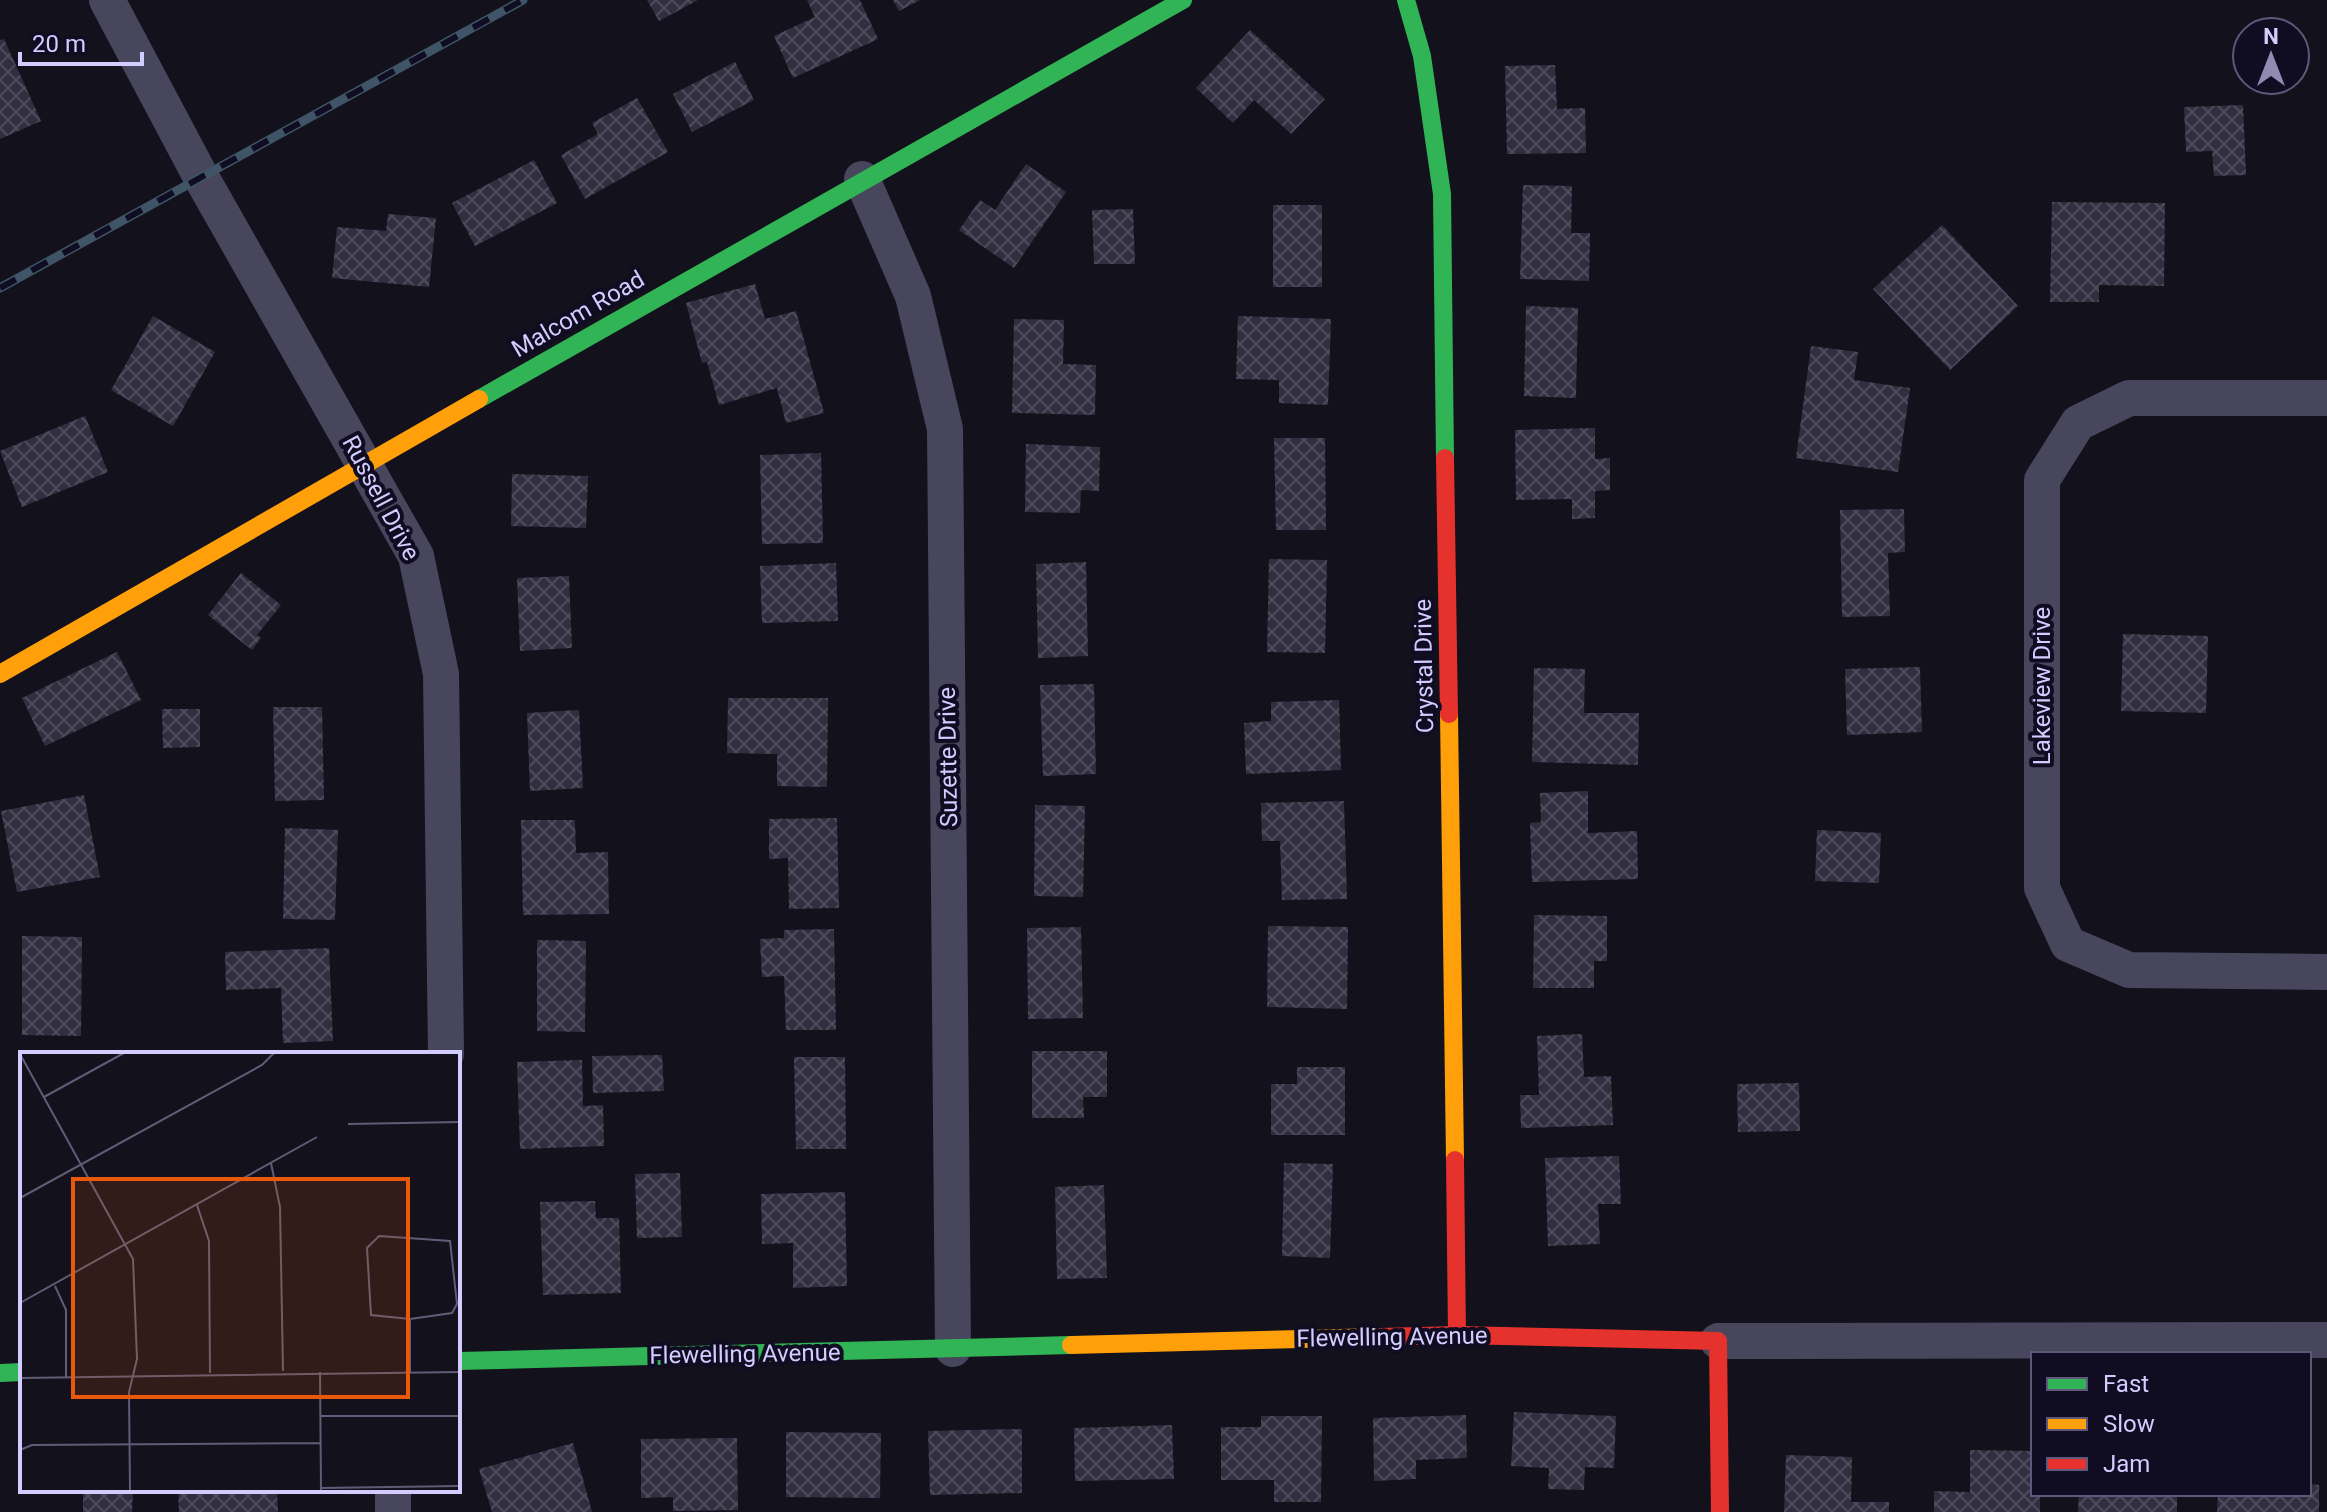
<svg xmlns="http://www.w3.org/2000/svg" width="2327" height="1512" viewBox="0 0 2327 1512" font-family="Roboto,sans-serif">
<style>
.building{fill:url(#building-cross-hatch)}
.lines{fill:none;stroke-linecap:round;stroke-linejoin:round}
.street{stroke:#47465d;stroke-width:36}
.fast{stroke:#30b455;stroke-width:18}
.slow{stroke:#ff9f0a;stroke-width:18}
.jam{stroke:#e5322d;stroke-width:18}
.rail-casing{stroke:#3f5567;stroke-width:9}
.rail{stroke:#100c21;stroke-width:6;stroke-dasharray:18;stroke-linecap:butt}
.labels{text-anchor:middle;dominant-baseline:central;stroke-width:8;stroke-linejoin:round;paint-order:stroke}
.street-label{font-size:24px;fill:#d3ccff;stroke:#100c21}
.inset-road{fill:none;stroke:#605c77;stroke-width:2}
.view{fill:#e8590c;fill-opacity:0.15;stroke:#e8590c;stroke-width:4}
.inset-edge{fill:none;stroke:#d3ccff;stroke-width:4}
</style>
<defs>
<pattern id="building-cross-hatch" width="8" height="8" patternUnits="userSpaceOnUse" patternTransform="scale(2)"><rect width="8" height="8" fill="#312e3f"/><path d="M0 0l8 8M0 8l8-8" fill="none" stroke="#4e4b5c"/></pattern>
</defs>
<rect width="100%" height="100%" fill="#13111c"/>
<!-- building -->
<path class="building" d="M647,0H698L659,21Z
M807,0H860L878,39L793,78L774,36L815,17Z
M893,0H920L899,11Z
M1250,30L1325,99L1291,134L1254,100L1233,123L1196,88Z
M4,39L41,121L0,139V40Z
M735,62L754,100L692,132L673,94Z
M1555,65L1557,109L1585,108L1586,153L1507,154L1505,66Z
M637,98L668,152L585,199L561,155L598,134L592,123Z
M2243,105L2246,175L2214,176L2212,151L2186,152L2184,107Z
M534,160L557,203L475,246L452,203Z
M1026,164L1066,192L1014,268L959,230L980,200L995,210Z
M1523,185L1572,186L1571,233H1590L1589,281L1520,279Z
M2052,202L2165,203L2164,286L2099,285V302H2050Z
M1273,205H1322V287H1273Z
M1133,209L1135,264H1094L1092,210Z
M388,214L436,218L429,287L332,278L337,227L386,231Z
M1942,225L2018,306L1950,370L1873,289Z
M755,284L765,319L796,311L824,413L786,423L777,388L719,405L707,362L702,363L686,303Z
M1526,306L1578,308L1576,398L1524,396Z
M153,316L215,352L173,426L111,390Z
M1238,316L1331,319L1328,405L1279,403V380L1236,379Z
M1014,319L1064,320L1063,364L1096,365L1095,415L1012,413Z
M1811,346L1858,352L1854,380L1910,388L1898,472L1796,458Z
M85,416L108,472L22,507L0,451Z
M1595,428V459L1610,458V490L1595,491V518L1572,519V499L1516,500L1515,430Z
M1274,438H1325L1326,530H1276Z
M1026,444L1100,447L1099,491L1081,490L1080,513L1025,512Z
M821,453L823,543L762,544L760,455Z
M512,474L588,476L586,528L511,526Z
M1904,509L1905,552L1888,553L1890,616L1842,617L1840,510Z
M1269,559L1327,560L1325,653L1267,652Z
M1086,562L1088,656L1038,658L1036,564Z
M836,563L838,621L762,623L760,566Z
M241,573L281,605L257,635L261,638L252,650L208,615Z
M569,576L572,648L520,651L517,578Z
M2123,634L2208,636L2206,713L2121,711Z
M117,652L141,700L45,746L22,698Z
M1920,667L1922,732L1847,735L1845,669Z
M1534,668L1585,669L1584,713H1639L1638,765L1532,762Z
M1094,684L1096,774L1043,776L1040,685Z
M728,698H828L827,787L777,786V754L727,753Z
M1339,700L1341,770L1246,774L1244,723L1271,721V702Z
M273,707H322L324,800L275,801Z
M162,709H200V747L163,748Z
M579,710L583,788L530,791L527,713Z
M1588,791V833L1637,831L1638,879L1532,882L1530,823L1541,822L1540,793Z
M84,795L100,877L17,892L1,811Z
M1344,801L1347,899L1282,900L1280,841H1262L1261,803Z
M1035,805L1085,806L1083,897L1034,896Z
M837,818L839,908L789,909L788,858L769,859V819Z
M521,820H575L576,853L608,852L609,914L523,915Z
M285,828L338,830L335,920L283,919Z
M1817,830L1881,833L1879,883L1815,881Z
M1534,915L1607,916V961H1594V988H1533Z
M1268,926L1348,927L1347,1009L1267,1007Z
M1081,927L1083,1018L1028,1019L1027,928Z
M834,929L836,1030H786L784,976L762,977L760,939L784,938V930Z
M22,936L82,937L81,1036L22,1035Z
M537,940L586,941L585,1032L537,1031Z
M329,948L333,1041L283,1043L281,988L226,990L225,952Z
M1582,1034L1584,1077L1611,1076L1613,1125L1521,1128L1520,1095H1539L1537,1036Z
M1032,1051H1107V1097H1083L1084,1118H1032Z
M662,1055L664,1091L593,1093L592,1056Z
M794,1057H845L846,1149H796Z
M582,1060L583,1106L603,1105L604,1146L520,1149L517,1062Z
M1297,1067H1345V1135H1271V1084H1297Z
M1799,1083L1800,1131L1738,1132L1737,1084Z
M1619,1156L1621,1204H1598L1600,1244L1548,1246L1545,1158Z
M1284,1163L1333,1164L1330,1258L1282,1256Z
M680,1173L682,1237L637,1238L635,1174Z
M1104,1185L1107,1278L1057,1279L1055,1187Z
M845,1192L847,1286L793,1288V1243L762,1244L761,1194Z
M595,1201L596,1218H619L621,1293L543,1295L540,1202Z
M1514,1412L1616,1416L1614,1468L1585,1467L1584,1490L1548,1489L1549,1468L1511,1466Z
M1466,1415L1467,1458L1416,1460V1479L1374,1481L1373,1418Z
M1261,1416H1322L1321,1502H1274V1480H1221V1427H1261Z
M1172,1425L1174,1479L1075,1481L1074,1428Z
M1022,1429V1493L930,1495L928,1431Z
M786,1432L881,1433L880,1498L786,1497Z
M737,1438L738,1510L673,1511V1497L641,1498V1439Z
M573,1443L592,1512H492L479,1469Z
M1970,1450L2033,1451V1494H2040V1512H1934V1491L1970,1492Z
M1786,1455L1852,1457L1851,1502H1889V1512H1784Z
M2309,1484L2319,1485V1512H2217L2218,1494H2309Z
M83,1490H133L132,1512H83Z
M178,1490H277L278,1512H179Z
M2079,1494H2177V1512H2078Z"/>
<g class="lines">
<!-- street -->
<path class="street" d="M107,0L201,177L416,556L441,674L446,1054
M862,179L913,296L945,429L953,1349
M2327,398H2129L2078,423L2042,480V888L2068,944L2129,970L2327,972
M1718,1341L2327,1340
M393,1490V1512"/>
<!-- fast -->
<path class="fast" d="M1406,0L1422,56L1442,194L1445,458
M479,399L1183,0
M458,1361L1071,1345
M0,1373L22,1372"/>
<!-- slow -->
<path class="slow" d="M0,674L479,399
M1449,714L1455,1160
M1071,1345L1380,1337"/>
<!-- jam -->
<path class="jam" d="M1445,458L1449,714
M1455,1160L1457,1335
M1380,1337L1457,1335L1718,1341L1720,1512"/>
<!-- rail casing -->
<g class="rail-casing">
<path id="rail" d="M0,288L523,0"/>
</g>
<!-- rail -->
<use href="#rail" class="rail"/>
</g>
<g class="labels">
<!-- street labels -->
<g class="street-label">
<text transform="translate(578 314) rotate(-30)">Malcom Road</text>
<text transform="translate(381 498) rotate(62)">Russell Drive</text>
<text transform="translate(1424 666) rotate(-91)">Crystal Drive</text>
<text transform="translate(2042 686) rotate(-90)">Lakeview Drive</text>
<text transform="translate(948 757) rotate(-91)">Suzette Drive</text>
<text transform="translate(1392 1337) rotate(-1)">Flewelling Avenue</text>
<text transform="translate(745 1354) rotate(-1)">Flewelling Avenue</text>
</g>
</g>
<!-- overview -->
<g transform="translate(20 1052)">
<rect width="440" height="440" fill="#13111c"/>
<path class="inset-road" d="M0,2L113,207L117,307L109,340L110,439M24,45L104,1M328,72L440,70M251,111L260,155L263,319M0,146L242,13L254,1M177,153L189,189L190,321M359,184L430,189L437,252L432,261L390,267L351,263L347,196ZM35,234L46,258V325M0,251L297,85M390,267V320M300,320L301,439M0,326L440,320M301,364H440M0,398L12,393L301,391M301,436L440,434"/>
<path class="view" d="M53,127H388V345H53Z"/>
<rect width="440" height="440" class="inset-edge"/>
</g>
<!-- legend -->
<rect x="2031" y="1352" width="280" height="144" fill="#100c21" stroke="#5e597a" stroke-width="2"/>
<rect x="2047" y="1378" width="40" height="12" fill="#30b455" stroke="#5e597a" stroke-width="2"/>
<text x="2103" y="1392" font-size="24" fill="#d3ccff">Fast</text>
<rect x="2047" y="1418" width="40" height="12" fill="#ff9f0a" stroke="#5e597a" stroke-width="2"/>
<text x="2103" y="1432" font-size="24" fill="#d3ccff">Slow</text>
<rect x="2047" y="1458" width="40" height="12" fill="#e5322d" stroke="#5e597a" stroke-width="2"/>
<text x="2103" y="1472" font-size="24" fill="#d3ccff">Jam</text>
<!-- north arrow -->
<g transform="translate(2271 56)"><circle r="38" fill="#100c21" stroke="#5e597a" stroke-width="2"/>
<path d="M0-6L14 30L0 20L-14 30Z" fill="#908bb0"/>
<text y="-12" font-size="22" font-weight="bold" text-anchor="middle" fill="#d3ccff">N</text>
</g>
<!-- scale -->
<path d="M20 52v12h122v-12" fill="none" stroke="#d3ccff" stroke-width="4"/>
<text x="32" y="52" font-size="24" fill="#d3ccff" stroke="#100c21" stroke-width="6" paint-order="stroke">20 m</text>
</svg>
